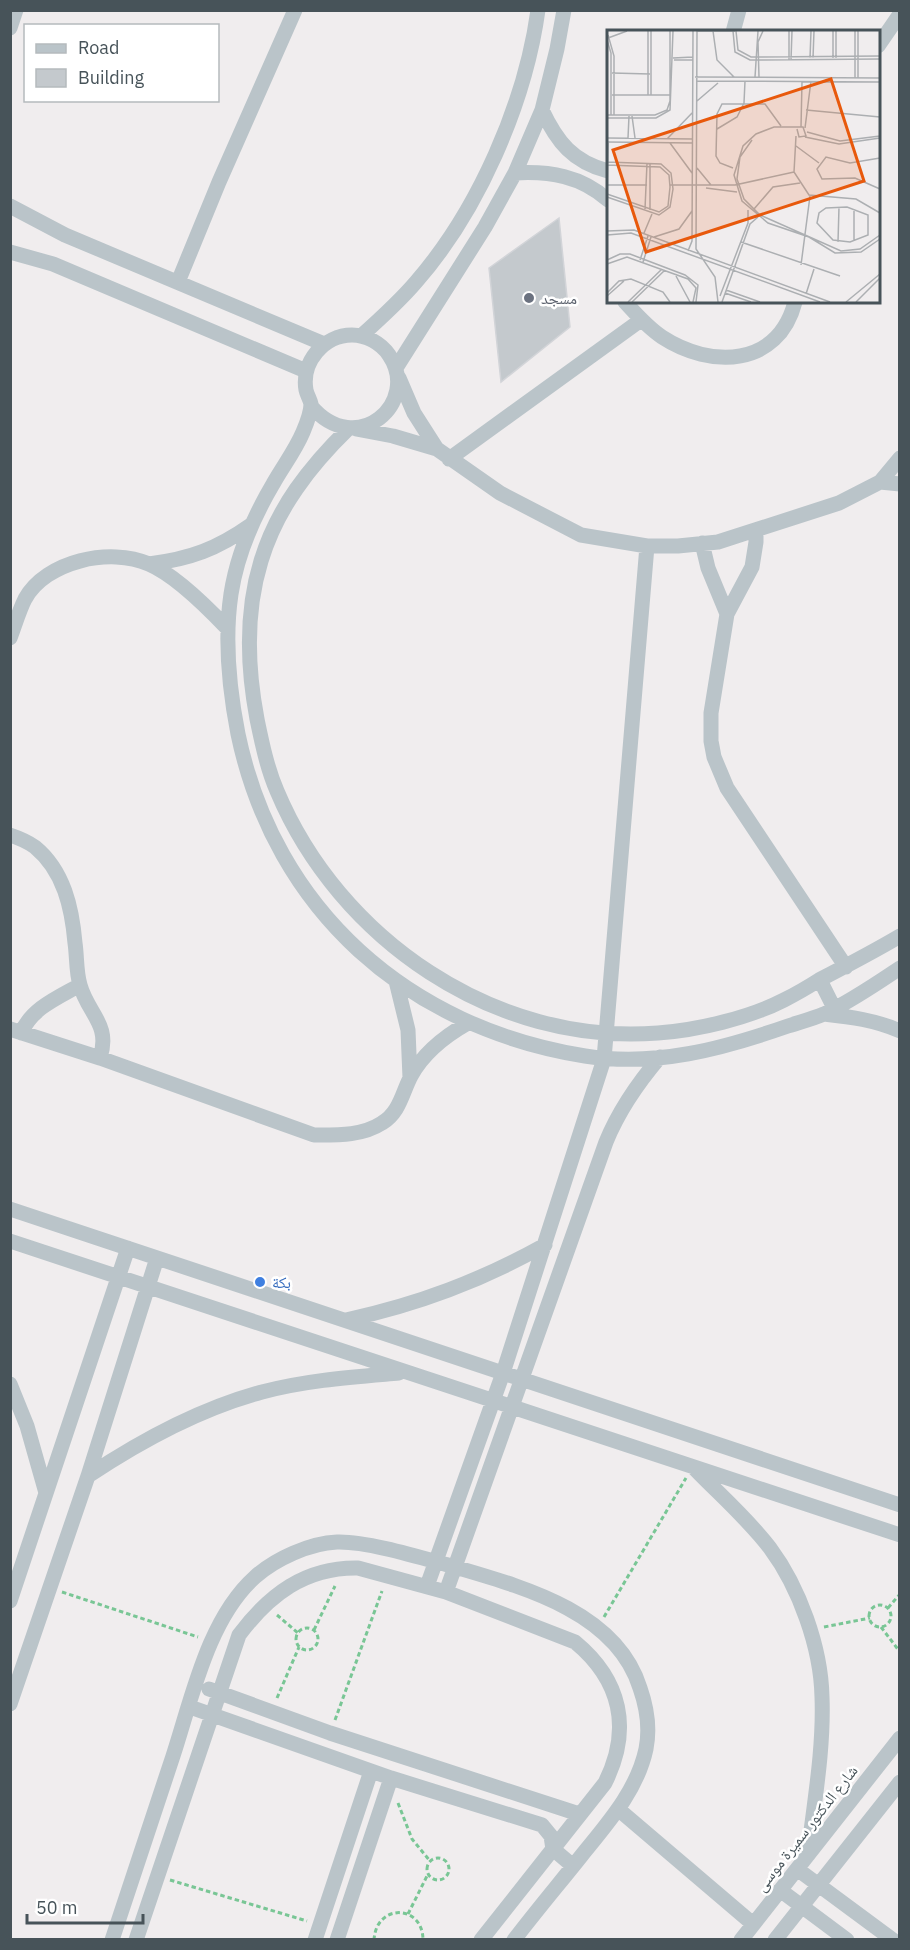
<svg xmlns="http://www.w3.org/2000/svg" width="910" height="1950" viewBox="0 0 910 1950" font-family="'IBM Plex Sans','Noto Naskh Arabic',sans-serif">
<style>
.building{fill:#c4c9cd;stroke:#d2d4d8;stroke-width:1.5}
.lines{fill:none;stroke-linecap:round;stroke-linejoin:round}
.path{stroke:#79c695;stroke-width:3;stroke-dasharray:4.5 3;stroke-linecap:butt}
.street{stroke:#bac4c9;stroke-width:15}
.worship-dot{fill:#6b7280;stroke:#fff;stroke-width:2}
.shop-dot{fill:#3f7fe0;stroke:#fff;stroke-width:2}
.labels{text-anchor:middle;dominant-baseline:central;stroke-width:5;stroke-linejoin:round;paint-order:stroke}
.worship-label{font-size:16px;fill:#5b616d;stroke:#fff;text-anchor:start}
.shop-label{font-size:16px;fill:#366cbe;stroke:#fff;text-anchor:start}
.street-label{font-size:16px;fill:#475359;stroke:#fff}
.inset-road{fill:none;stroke:#acafb2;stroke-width:1.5}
.view{fill:#e8590c;fill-opacity:0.15;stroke:#e8590c;stroke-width:3}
.inset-edge{fill:none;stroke:#475359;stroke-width:3}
</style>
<rect width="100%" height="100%" fill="#f0edee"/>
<!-- building -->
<path class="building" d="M559,218L570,327L501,382L489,268Z"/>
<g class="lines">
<!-- path -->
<path class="path" d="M62,1592L198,1637
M869 1616a11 11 0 1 1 22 0a11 11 0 1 1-22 0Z
M888,1608L900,1594
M277,1615L298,1633
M604,1617L686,1478
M824,1627L870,1618
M881,1627L900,1652
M296 1639a11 11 0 1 1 22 0a11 11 0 1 1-22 0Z
M314,1630L335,1586
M277,1698L299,1647
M335,1720L382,1591
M398,1803L412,1839L430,1861
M427 1869a11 11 0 1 1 22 0a11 11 0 1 1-22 0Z
M170,1880L307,1921
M408,1914L428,1874
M374,1940C376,1903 423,1904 423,1940"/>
<!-- street -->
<path class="street" d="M10,28L16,10
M733,32L739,10
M878,46L900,14
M542,110C557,142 573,162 608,171
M515,173C550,171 581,176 608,200
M10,206L65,235L324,344
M10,252L53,264L306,371
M178,282L219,182L295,10
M625,302C636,314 647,327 662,337C711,369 778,367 795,302
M361,336C380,319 399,302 416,282C478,211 525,104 538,10
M396,368L485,227L515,173L542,110L557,49L564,10
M399,378L414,413L437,449
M311,406C357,460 421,402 389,355C381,343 366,335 352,335C324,335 301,362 306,390C307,395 310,399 311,404C311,412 306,425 303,432C295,451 283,466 273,484C253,518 237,555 231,594C224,641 229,688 238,734C275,911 409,1028 585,1056C656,1067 722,1049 788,1026C800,1022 812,1019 824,1014C850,1002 876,984 900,968
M349,428C310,466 277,508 261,561C245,613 247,666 257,719C262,743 267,768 277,791C339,939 495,1046 658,1033C698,1030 749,1018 784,1000C796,994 808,987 819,980C846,966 873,952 900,936
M356,429L393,436L437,449L500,493L581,535L647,546H678L718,542L839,503L880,482L900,458
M449,459L641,320
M880,482L900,484
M756,530V542L752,567L727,614L711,713V741L714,757L727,788L846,967
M702,543L708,568L727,614
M149,564C190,559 217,549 251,525
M10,638C15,625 19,611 25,599C46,561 110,547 149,564C175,575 207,607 227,628
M10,835C19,838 28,842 35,847C64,871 72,908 75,943C77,956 76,972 80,985C88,1014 111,1024 100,1058
M820,980L834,1008
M396,981L408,1030L410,1078
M824,1014C851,1017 875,1020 900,1031
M10,1029L100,1058L314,1135C337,1135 362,1136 382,1123C400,1112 402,1093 411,1076C424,1052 445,1036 468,1023
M21,1033C32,1008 57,998 80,985
M10,1209L900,1505
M10,1241L900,1535
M346,1320C419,1304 480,1281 545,1245
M10,1384L27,1426L46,1493
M695,1469C719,1494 748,1519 770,1548C799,1587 821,1647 822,1697C824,1749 814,1803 808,1855
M88,1476C142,1440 199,1409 262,1392C307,1380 353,1377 399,1373
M427,1586L503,1373L604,1059L647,546
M446,1592L606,1142C619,1110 637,1084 660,1057
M10,1601L128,1248
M209,1689L330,1733L579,1814
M10,1704L88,1476L157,1258
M190,1707L391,1778L542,1825L551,1836L553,1849L573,1866
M618,1809L753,1924
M797,1869L893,1940
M780,1890L847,1940
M112,1940C132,1878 153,1817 173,1756C192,1698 208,1619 255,1577C275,1559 310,1543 337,1542C366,1541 419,1557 448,1565C519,1586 616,1610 640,1688C647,1708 650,1729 646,1749C637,1791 607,1824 582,1855C559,1884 536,1911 514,1940
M136,1940L239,1635C269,1595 305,1567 358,1568L446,1592L575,1642C621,1680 632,1729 605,1783L481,1940
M315,1940L371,1771
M337,1940L391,1778
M741,1940L900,1738
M775,1940L900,1782"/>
</g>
<!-- markers -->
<circle class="worship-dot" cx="529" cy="298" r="6"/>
<circle class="shop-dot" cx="260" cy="1282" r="6"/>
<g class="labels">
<!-- worship labels -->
<g class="worship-label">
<text x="541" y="298">مسجد</text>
</g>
<!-- shop labels -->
<g class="shop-label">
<text x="272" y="1282">بكة</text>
</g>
<!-- street labels -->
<g class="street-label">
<text transform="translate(806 1828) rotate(-52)">شارع الدكتور سميرة موسى</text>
</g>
</g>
<!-- overview -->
<g transform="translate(607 30)">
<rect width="273" height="273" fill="#f0edee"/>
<path class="inset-road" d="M90,1L89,219L108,247L111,272M90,1H128M106,1L110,30L127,47M126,1L128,22L143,30L273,29M129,1L131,20L144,27L273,26M1,5L7,26V85M1,8L20,1M0,10L4,23V85M66,28L86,27M203,28L204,1M206,28L207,1M226,28V1M229,28V1M67,30H86M182,30V1M184,30L185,1M5,43L43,44M88,47L273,48M148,47L151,1M152,47L151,12L156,1M248,48V1M251,48V1M90,51L273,52M5,65H63M41,65V1M44,65V1M90,71L111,53M199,80L273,87M0,85H48L60,80L63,71V1M25,86L28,108M0,88H49L63,80L66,1M194,97L195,52M198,98L204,51M110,99L130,87L137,73L138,51M190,99L192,107L199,106L196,97H167L149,104L136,116L127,145L135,171L161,193L202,207L228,223L254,222L273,209M200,102L233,111L273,106M189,106L187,142L202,165L249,169L273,183M198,107L232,114L273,108M0,108L86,109M21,108L22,86M60,109L86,82M145,110L133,127L130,149L137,169L153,185L234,221L253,219L273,205M0,112L86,113M63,113L85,143M189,116L212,133M273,128L243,133L219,127L210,139L215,149L248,148L273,159M0,132L54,134L64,143L66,159L63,177L52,185L0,167M0,135L53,137L62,145L63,157L61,176L52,182L0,164M90,138L104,155M126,138L113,133L109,126L110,84L115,74H158L174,96M1,155H40M63,155H128L187,142M99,158L130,162M0,165L1,112M219,178L240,177L261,185V205L243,212L226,210L210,193L212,183ZM38,179L40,133M147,179L166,157L193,153M43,180V133M0,201L27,200L223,272M37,203L45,184M0,205L24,203L213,272M47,207L72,199L85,181M247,211V179M134,212L233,246M231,212L232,177M81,221L85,211L86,1M0,230L13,224H23L78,245L91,255L89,272M33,230L41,206M36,232L44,207M0,234L20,227L81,249L89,258L86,272M194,235L203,166M69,246L83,272M119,260L153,272M0,263L12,251L24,249L56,262L63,272M118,263L144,272M199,264L207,239M0,266L17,251M113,266L141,193V180M21,272L55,239M25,272L58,240M115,272L143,194L151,187M239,272L273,244M249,272L273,248"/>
<path class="view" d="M224,49L257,151L39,222L6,120Z"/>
<rect width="273" height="273" class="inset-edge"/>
</g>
<!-- border -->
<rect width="910" height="1950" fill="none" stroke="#475359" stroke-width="24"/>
<!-- legend -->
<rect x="24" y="24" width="195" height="78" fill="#ffffff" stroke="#b5babd" stroke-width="1.5"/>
<rect x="36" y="44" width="30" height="9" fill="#bac4c9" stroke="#b5babd" stroke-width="1.5"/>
<text x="78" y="54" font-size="18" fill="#475359">Road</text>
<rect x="36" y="69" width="30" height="18" fill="#c4c9cd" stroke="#b5babd" stroke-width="1.5"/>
<text x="78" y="84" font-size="18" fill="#475359">Building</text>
<!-- scale -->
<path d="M27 1914v9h116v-9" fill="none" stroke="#475359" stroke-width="3"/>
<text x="36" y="1914" font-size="18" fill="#475359" stroke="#ffffff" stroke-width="4.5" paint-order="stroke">50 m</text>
</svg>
